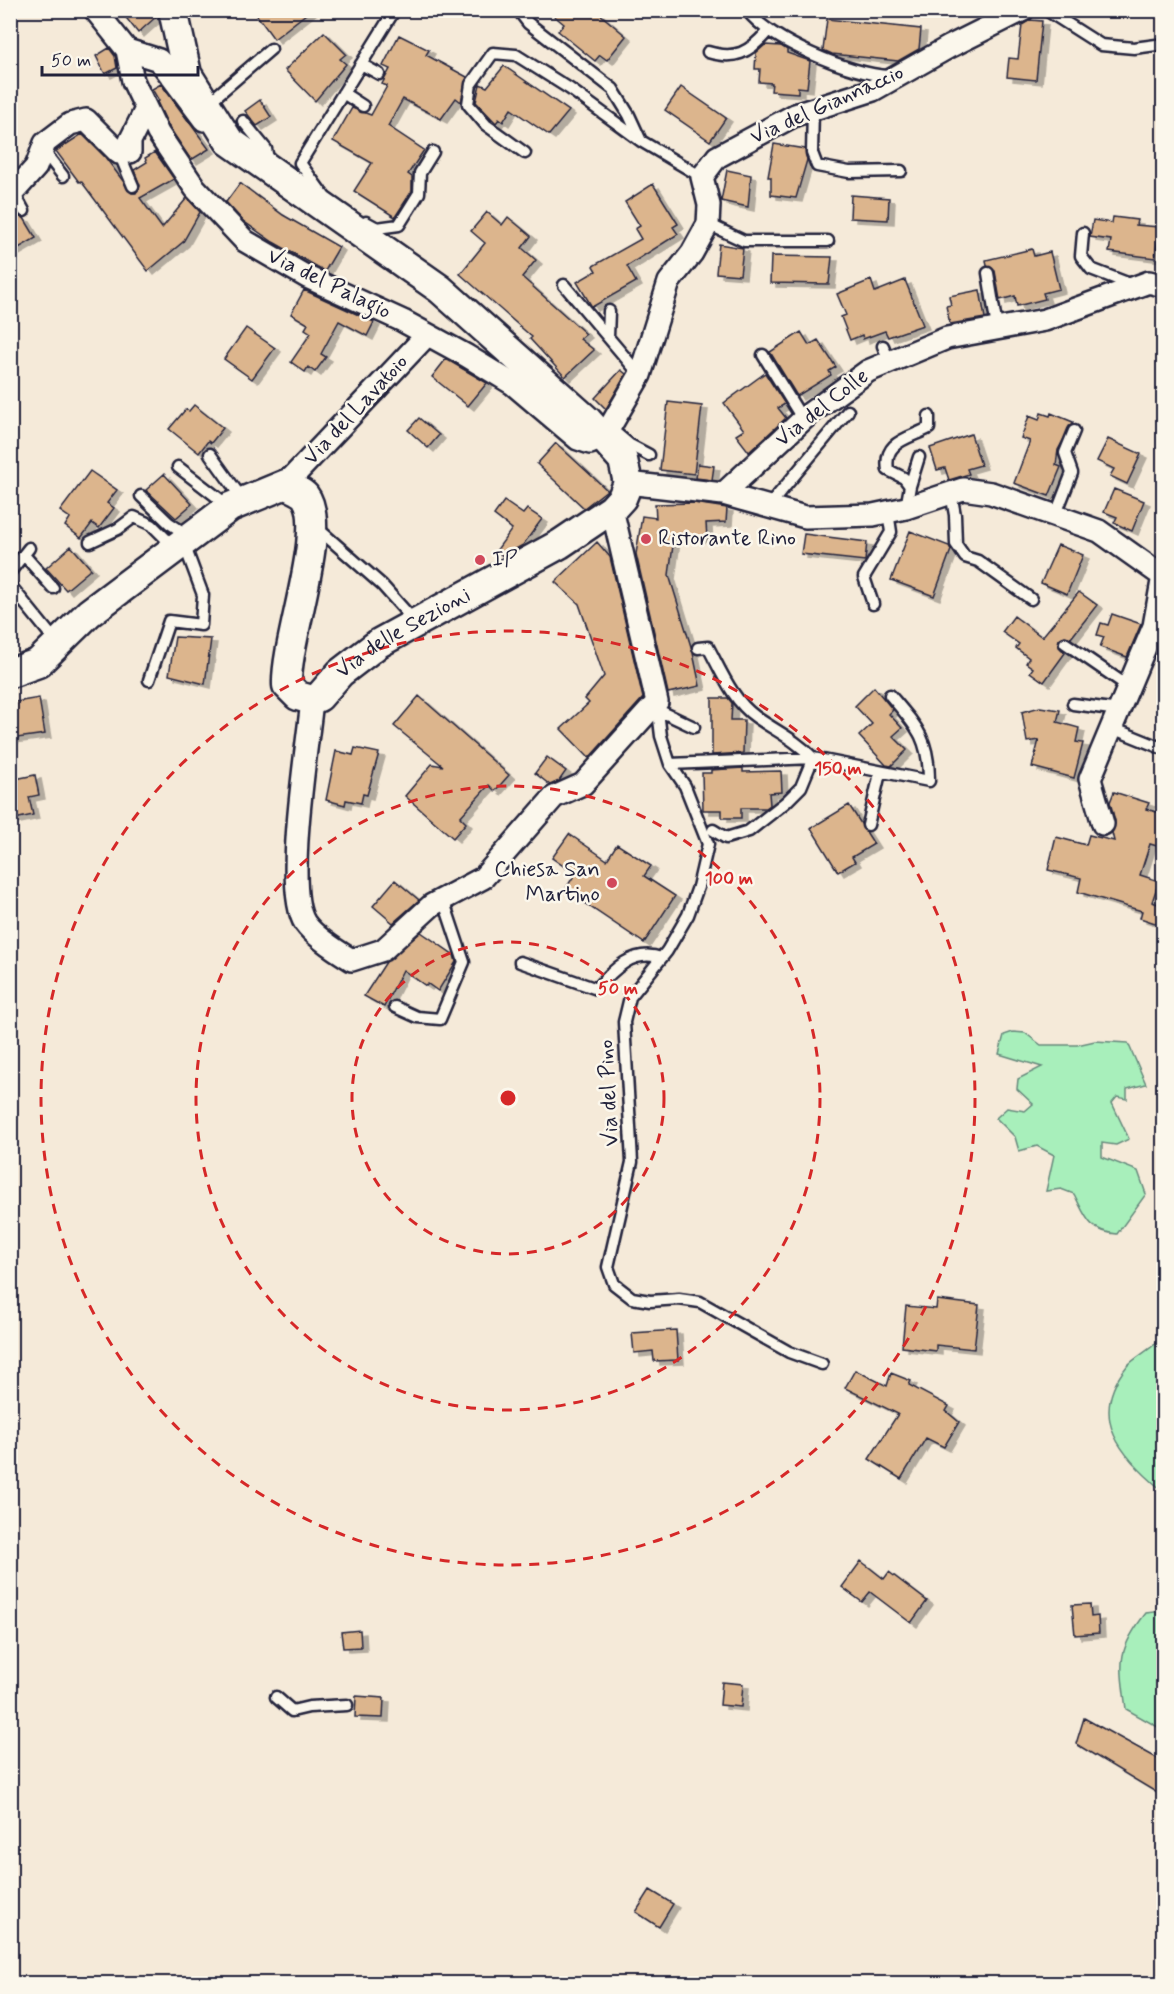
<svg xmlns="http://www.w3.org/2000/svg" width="1174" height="1994" viewBox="0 0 1174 1994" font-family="Mynerve,sans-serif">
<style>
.green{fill:#a8efbb;stroke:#65887b;stroke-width:1.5}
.building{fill:#dcb58d;stroke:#22223b;stroke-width:1.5;filter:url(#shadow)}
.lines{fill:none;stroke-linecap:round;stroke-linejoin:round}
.lane-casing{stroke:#22223b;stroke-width:15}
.street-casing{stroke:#22223b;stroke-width:26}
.secondary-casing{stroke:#22223b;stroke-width:33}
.lane{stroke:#fbf7ec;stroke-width:10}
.street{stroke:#fbf7ec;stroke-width:21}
.secondary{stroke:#fbf7ec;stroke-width:28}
.ring{fill:none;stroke:#d62828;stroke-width:3;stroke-dasharray:10 8}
.poi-dot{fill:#d1495b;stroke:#fbf7ec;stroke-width:2}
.labels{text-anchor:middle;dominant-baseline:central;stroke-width:5;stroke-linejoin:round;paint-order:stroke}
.street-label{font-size:22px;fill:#22223b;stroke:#fbf7ec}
.poi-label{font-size:22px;fill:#22223b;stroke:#fbf7ec;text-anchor:start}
.centre{fill:#d62828;stroke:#fbf7ec;stroke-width:3}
.ring-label{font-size:18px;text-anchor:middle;font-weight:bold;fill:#d62828;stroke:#fbf7ec;stroke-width:5;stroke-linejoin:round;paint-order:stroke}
</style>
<defs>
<filter id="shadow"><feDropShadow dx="6" dy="4" stdDeviation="0" flood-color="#0004"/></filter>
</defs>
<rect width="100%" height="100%" fill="#f5ead9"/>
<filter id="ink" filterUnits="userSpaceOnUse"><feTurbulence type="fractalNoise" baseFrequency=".0167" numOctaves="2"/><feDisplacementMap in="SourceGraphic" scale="12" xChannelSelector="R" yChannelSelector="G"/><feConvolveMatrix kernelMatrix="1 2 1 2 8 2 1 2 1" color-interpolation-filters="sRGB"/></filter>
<g filter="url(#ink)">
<!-- green -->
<path class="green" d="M1013,1032L1025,1033L1041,1045H1077L1095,1041L1128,1043L1146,1084L1127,1089V1099L1117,1097L1112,1103L1129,1139L1116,1145L1102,1143V1157L1138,1171L1146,1194L1117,1234C1088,1231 1086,1217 1074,1194L1061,1189L1046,1191L1054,1155L1037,1146L1019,1151L1015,1137L996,1118L1007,1108L1025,1111L1033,1104L1017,1089L1018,1079L1042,1067L999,1054L1004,1035Z
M1163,1337V1491C1122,1457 1086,1418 1127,1366C1133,1359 1154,1347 1163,1337Z
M1163,1611H1164L1163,1730L1126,1709C1120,1663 1116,1651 1146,1613Z"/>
<!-- building -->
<path class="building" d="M120,10H157V16L138,33Z
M253,10H311L274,39Z
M547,10H595L626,36L607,60L600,55L595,61L558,31L564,24Z
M827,19L921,29L919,49L898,61L832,54L823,50Z
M1030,20L1042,21L1036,80L1007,77L1009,58L1018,59L1022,25Z
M324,32L346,54L340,59L346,64L315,101L285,70Z
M399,35L429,50L426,55L467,77L461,102L456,98L441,119L403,99L388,126L424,150L408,174L412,177V191L395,217L354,191L372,163L333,141L352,108L371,115L387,86L382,84L390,69L383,66Z
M765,45L781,46L787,50V53L810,61L807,88L798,87V93L771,91L772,83L759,82L760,69H755L756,53Z
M109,48L115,56L117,68L105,74L96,56Z
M504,66L569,111L549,135L511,109L503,122L499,119L496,123L476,102L480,84L487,87Z
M161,84L209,149L191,160L169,127L157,102L159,101L152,89Z
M681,87L726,118L710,141L665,110Z
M260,100L271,117L257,126L245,111Z
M82,134L105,157L132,193H136L140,186L134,170L147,162L145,158L155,152L174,179L140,198L162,228L187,198L200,212L183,242L148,271L81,181L79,182L56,151Z
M774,144L805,149L807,160L796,198L771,195V177H768Z
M727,170L751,175L748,207L721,201Z
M240,183L283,215L339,247L325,271L273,242L243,221L226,202Z
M653,184L678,224L673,227L678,234L627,266L636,282L592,307L577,282L596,271L593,266L641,239L635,229L640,226L625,202Z
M851,195L889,198L888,220L850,218Z
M10,208H14L20,217L24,218L36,238L10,253Z
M487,212L502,225L508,217L531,236L522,248L536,260L522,277L586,334L580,339L594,350L565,377L530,339L532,337L460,274L485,243L471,231Z
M1113,217L1137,220L1136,225L1159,227L1155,258L1109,252L1111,240L1090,237L1093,220L1112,223Z
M719,244L743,248L740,275L716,273Z
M1032,249L1034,256L1050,252L1059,289L1043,293L1045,299L1017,306L1015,296L1000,300L995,271L987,266L986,260Z
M771,256L832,257L829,284L770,283Z
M871,280L875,292L905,280L923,325L888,337L885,331L863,339L862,335L850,340L841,317L846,315L837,294Z
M304,290L374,322L367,336L339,321L321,354L326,357L315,372L308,367L305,372L291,362L311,333L305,329L308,324L291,314Z
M980,290L985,318L950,324L946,306L951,305L949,296Z
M246,328L275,348L252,379L224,359Z
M801,332L809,345L818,340L836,367L829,371L831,375L797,396L770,352Z
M446,359L487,383L468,406L432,377Z
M621,370L626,374L606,409L595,398Z
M765,373L785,404L778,408L786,418L749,452L736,435L744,430L724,403Z
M668,402L702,406L694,474L660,470Z
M194,405L223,428L211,443L208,441L199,453L169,429L186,409L189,411Z
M1041,413L1050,416L1051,413L1073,422L1058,450L1056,465L1061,467L1049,496L1014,483L1030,441L1021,438L1029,416L1039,420Z
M419,418L439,435L428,448L408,430Z
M971,434L981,465L967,469L969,474L949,480L945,468L937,470L930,448Z
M1108,439L1141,454L1127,484L1110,476L1114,469L1097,461Z
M556,443L607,490L584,508L537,464Z
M698,464L714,466L712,480L696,478Z
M90,471L117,490L107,503L114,508L99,528L92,523L81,538L65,526L70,518L60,511Z
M164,474L192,504L176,518L146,490Z
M1114,489L1144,501L1132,531L1114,523L1117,517L1104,512Z
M504,501L523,514L527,509L542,519L523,545L503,556L496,551L512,529L494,515Z
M694,503L727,508L726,522L706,523L707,538H674L669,575L693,653L700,686L668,693L636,554L642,516L656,518L655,504Z
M910,531L949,546L951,550L934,596L891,580Z
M804,534L867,542L865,561L801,554Z
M597,542L610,557L643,698L589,758L561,729L589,703L585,699L604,676L579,604L555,582Z
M1058,545L1083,555L1067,594L1041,583Z
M71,546L91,569L66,590L46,568Z
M1079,592L1097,605L1071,638L1065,636L1059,639V647L1065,653L1044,682L1030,672L1033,668L1026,663L1029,658L1016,648L1019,644L1002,632L1014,616L1042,637Z
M1112,614L1141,624L1127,657L1100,647L1104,637L1097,635L1101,623L1108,625Z
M175,637L211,639L205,684L169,675Z
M874,687L893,710L889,714L902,728L893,736L907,750L891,766L886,765L859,736L872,724L855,706Z
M419,696L509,775L495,791L489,785L460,817L466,823L453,838L405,796L432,764L443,766L394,726Z
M39,698L45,734L10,739V703Z
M712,698H728L732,703L731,720H744L743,753L712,755Z
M1040,707L1060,710L1057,722L1079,728L1076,742L1083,743L1074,778L1032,767L1039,740L1027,742L1022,712Z
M355,748L379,753L367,795L363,794L361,803L346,800L345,805L326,800L336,751L353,755Z
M547,757L566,771L559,781L550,785L535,773Z
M743,768V772L781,771L782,792L769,793L770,805L766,808H741V818H722V810H703L702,773H711V770Z
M35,775L39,795L29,797L33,815L10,820V780Z
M1114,792L1149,803L1146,809L1164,814V848L1150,844L1140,875L1159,881L1152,902L1164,906V926L1140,918L1142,911L1078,892L1081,878L1048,870L1056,837L1086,845L1089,835L1114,841L1112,833L1115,821L1110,802Z
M849,805L874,844L852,857L855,862L838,872L811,828Z
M569,834L607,860L617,844L651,866L644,876L675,896L644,943L565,890L575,874L552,858Z
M395,880L419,900L393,923L373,906Z
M421,932L454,955L456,962L438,991L428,984L426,986L403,970L384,1007L364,996L386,962Z
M937,1300L979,1305L974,1349L936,1345V1351L902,1347L906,1306L936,1309Z
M676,1330L678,1360L654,1361L653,1351L634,1353L632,1333Z
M855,1370L887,1386L891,1373L911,1381L909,1385L949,1406L946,1411L959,1422L944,1447L926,1438L901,1479L869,1459L898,1414L845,1388Z
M861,1561L884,1579L889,1572L927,1601L911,1623L870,1592L862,1602L842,1587Z
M1090,1604L1091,1617L1098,1616L1099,1633L1075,1635L1072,1605Z
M360,1630L361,1647L343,1648L341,1632Z
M722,1682L743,1684L741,1707L720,1705Z
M356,1696L384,1698L383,1718L355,1717Z
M1084,1718L1164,1762V1797L1076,1744Z
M650,1890L673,1904L659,1927L636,1912Z"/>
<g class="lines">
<!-- lane casing -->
<g class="lane-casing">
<path id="lane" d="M518,10L528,23L613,89L629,115L641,141
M747,10C768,40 852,75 889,76
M1046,10L1101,45L1134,48L1164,44
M708,52C735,60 749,53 767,32
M361,64L379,74
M343,93L363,106
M207,104L271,49
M813,109L812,153L817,166L849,172L901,171
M243,121L266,149L269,163
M43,150L63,176
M119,153L133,186
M525,153L486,125L468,104L471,84L493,53L516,55L570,89L641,141L702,177
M14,193L24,211
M324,196L300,163L394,11
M366,222L377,228L399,225L419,193L420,173L433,152
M708,224L744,241H828
M1083,233L1081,256L1091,269L1135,286
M988,273L997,328
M564,285L640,375
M608,337L609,311
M883,346L889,361
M763,355L803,420
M617,434L630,445L649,455
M210,454L243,500
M178,467L230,507
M910,486L919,457
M951,493L955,515L956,544L965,557L978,561L1031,599
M141,496L169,523L189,536
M768,507L848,411
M906,508L910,486L904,478L888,470C883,441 908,439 929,428V416
M1056,514L1072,473L1065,453L1074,431
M316,527L382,585L415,622
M90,542L118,529L134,517L152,525L174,547
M24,555L53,588
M10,572L29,548
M10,585L57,643
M873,604L864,577L891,532L888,512
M1065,643L1129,687
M698,648L708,647C721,671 733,701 756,717C776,731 796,740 813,758L801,787L786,802L749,831L726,838L713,830
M149,680L169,621L201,625L203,595L184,544
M657,703L661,736L670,764L685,786L708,844L698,887L688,915L667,951L630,997L624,1022L632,1162L608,1267L614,1284L632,1298L650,1301L679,1299L700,1302L789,1352L822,1364
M1073,704L1119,710
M658,710L694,727
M1112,728L1164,749
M670,764L813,758L929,781C929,738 917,727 890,695
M868,825L880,773
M520,962L597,989C612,970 634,948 661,958
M395,1007L417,1017L440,1019L464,962L443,899
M276,1697L292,1711L309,1707L347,1705"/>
</g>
<!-- street casing -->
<g class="street-casing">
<path id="street" d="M95,10L127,50L159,60L204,120
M127,50L133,81L158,133L195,188L245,241L307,277L403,321L467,356L513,384L578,439L590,443L604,437L640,375L669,282L692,253L708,224L709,205L702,177L717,157L795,115L873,90L949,47L1023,10
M10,196L36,167L45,143L70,124L86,120L119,153L130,152V141L146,109
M628,483L723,494L809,414L868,371L947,338L1045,320L1149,282L1164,286
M286,484L427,335
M723,494L805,517L873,515L906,508L963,489L991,493L1099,531L1161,575
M312,700C308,744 283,890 305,923C315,937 337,951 352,960L383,950L432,905L483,878L554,797L583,784L657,702L612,509
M1103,824L1090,779L1154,626L1164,570"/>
</g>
<!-- secondary casing -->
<g class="secondary-casing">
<g id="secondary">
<path id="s1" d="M10,673L38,663L89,613L230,507L286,484C291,488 301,491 305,496C329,527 285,641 287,685L298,696L312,700L319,697L340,673L379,643L560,544L612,509L622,498L628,483L623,460L588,421L440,289L229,141L187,74L173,10"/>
</g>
</g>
<!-- lane -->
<use href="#lane" class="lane"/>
<!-- street -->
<use href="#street" class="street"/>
<!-- secondary -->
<use href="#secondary" class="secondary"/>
</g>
</g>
<!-- distance rings -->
<g class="ring">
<circle cx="508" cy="1098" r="156"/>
<circle cx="508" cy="1098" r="312"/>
<circle cx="508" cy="1098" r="467"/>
</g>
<!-- markers -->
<g class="poi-dot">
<circle cx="646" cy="539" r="6"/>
<circle cx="480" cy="560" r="6"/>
<circle cx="612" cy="883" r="6"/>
</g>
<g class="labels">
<!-- street labels -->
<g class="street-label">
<text transform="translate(827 105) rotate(-24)">Via del Giannaccio</text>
<text transform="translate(329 284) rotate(26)">Via del Palagio</text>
<text transform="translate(822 408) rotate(-38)">Via del Colle</text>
<text transform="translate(356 410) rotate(-47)">Via del Lavatoio</text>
<text stroke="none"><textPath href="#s1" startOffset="698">Via delle Sezioni</textPath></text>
<text transform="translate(609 1093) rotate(-93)">Via del Pino</text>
</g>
<!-- poi labels -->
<g class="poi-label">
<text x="658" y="539">Ristorante Rino</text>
<text x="492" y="560">IP</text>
<text x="600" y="870" text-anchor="end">Chiesa San<tspan x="600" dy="25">Martino</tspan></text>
</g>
</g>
<circle cx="508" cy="1098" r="9" class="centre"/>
<g class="ring-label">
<text x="838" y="774">150 m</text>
<text x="729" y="884">100 m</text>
<text x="618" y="994">50 m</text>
</g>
<!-- margin -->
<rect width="1174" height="1994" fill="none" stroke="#fbf7ec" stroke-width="36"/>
<rect x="18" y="18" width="1138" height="1958" fill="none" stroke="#22223b" stroke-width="2" filter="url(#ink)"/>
<!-- scale -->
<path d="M42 66v9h156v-9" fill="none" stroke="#22223b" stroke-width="3"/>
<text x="51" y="66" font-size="18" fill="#22223b" stroke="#fbf7ec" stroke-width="4.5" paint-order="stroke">50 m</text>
</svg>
